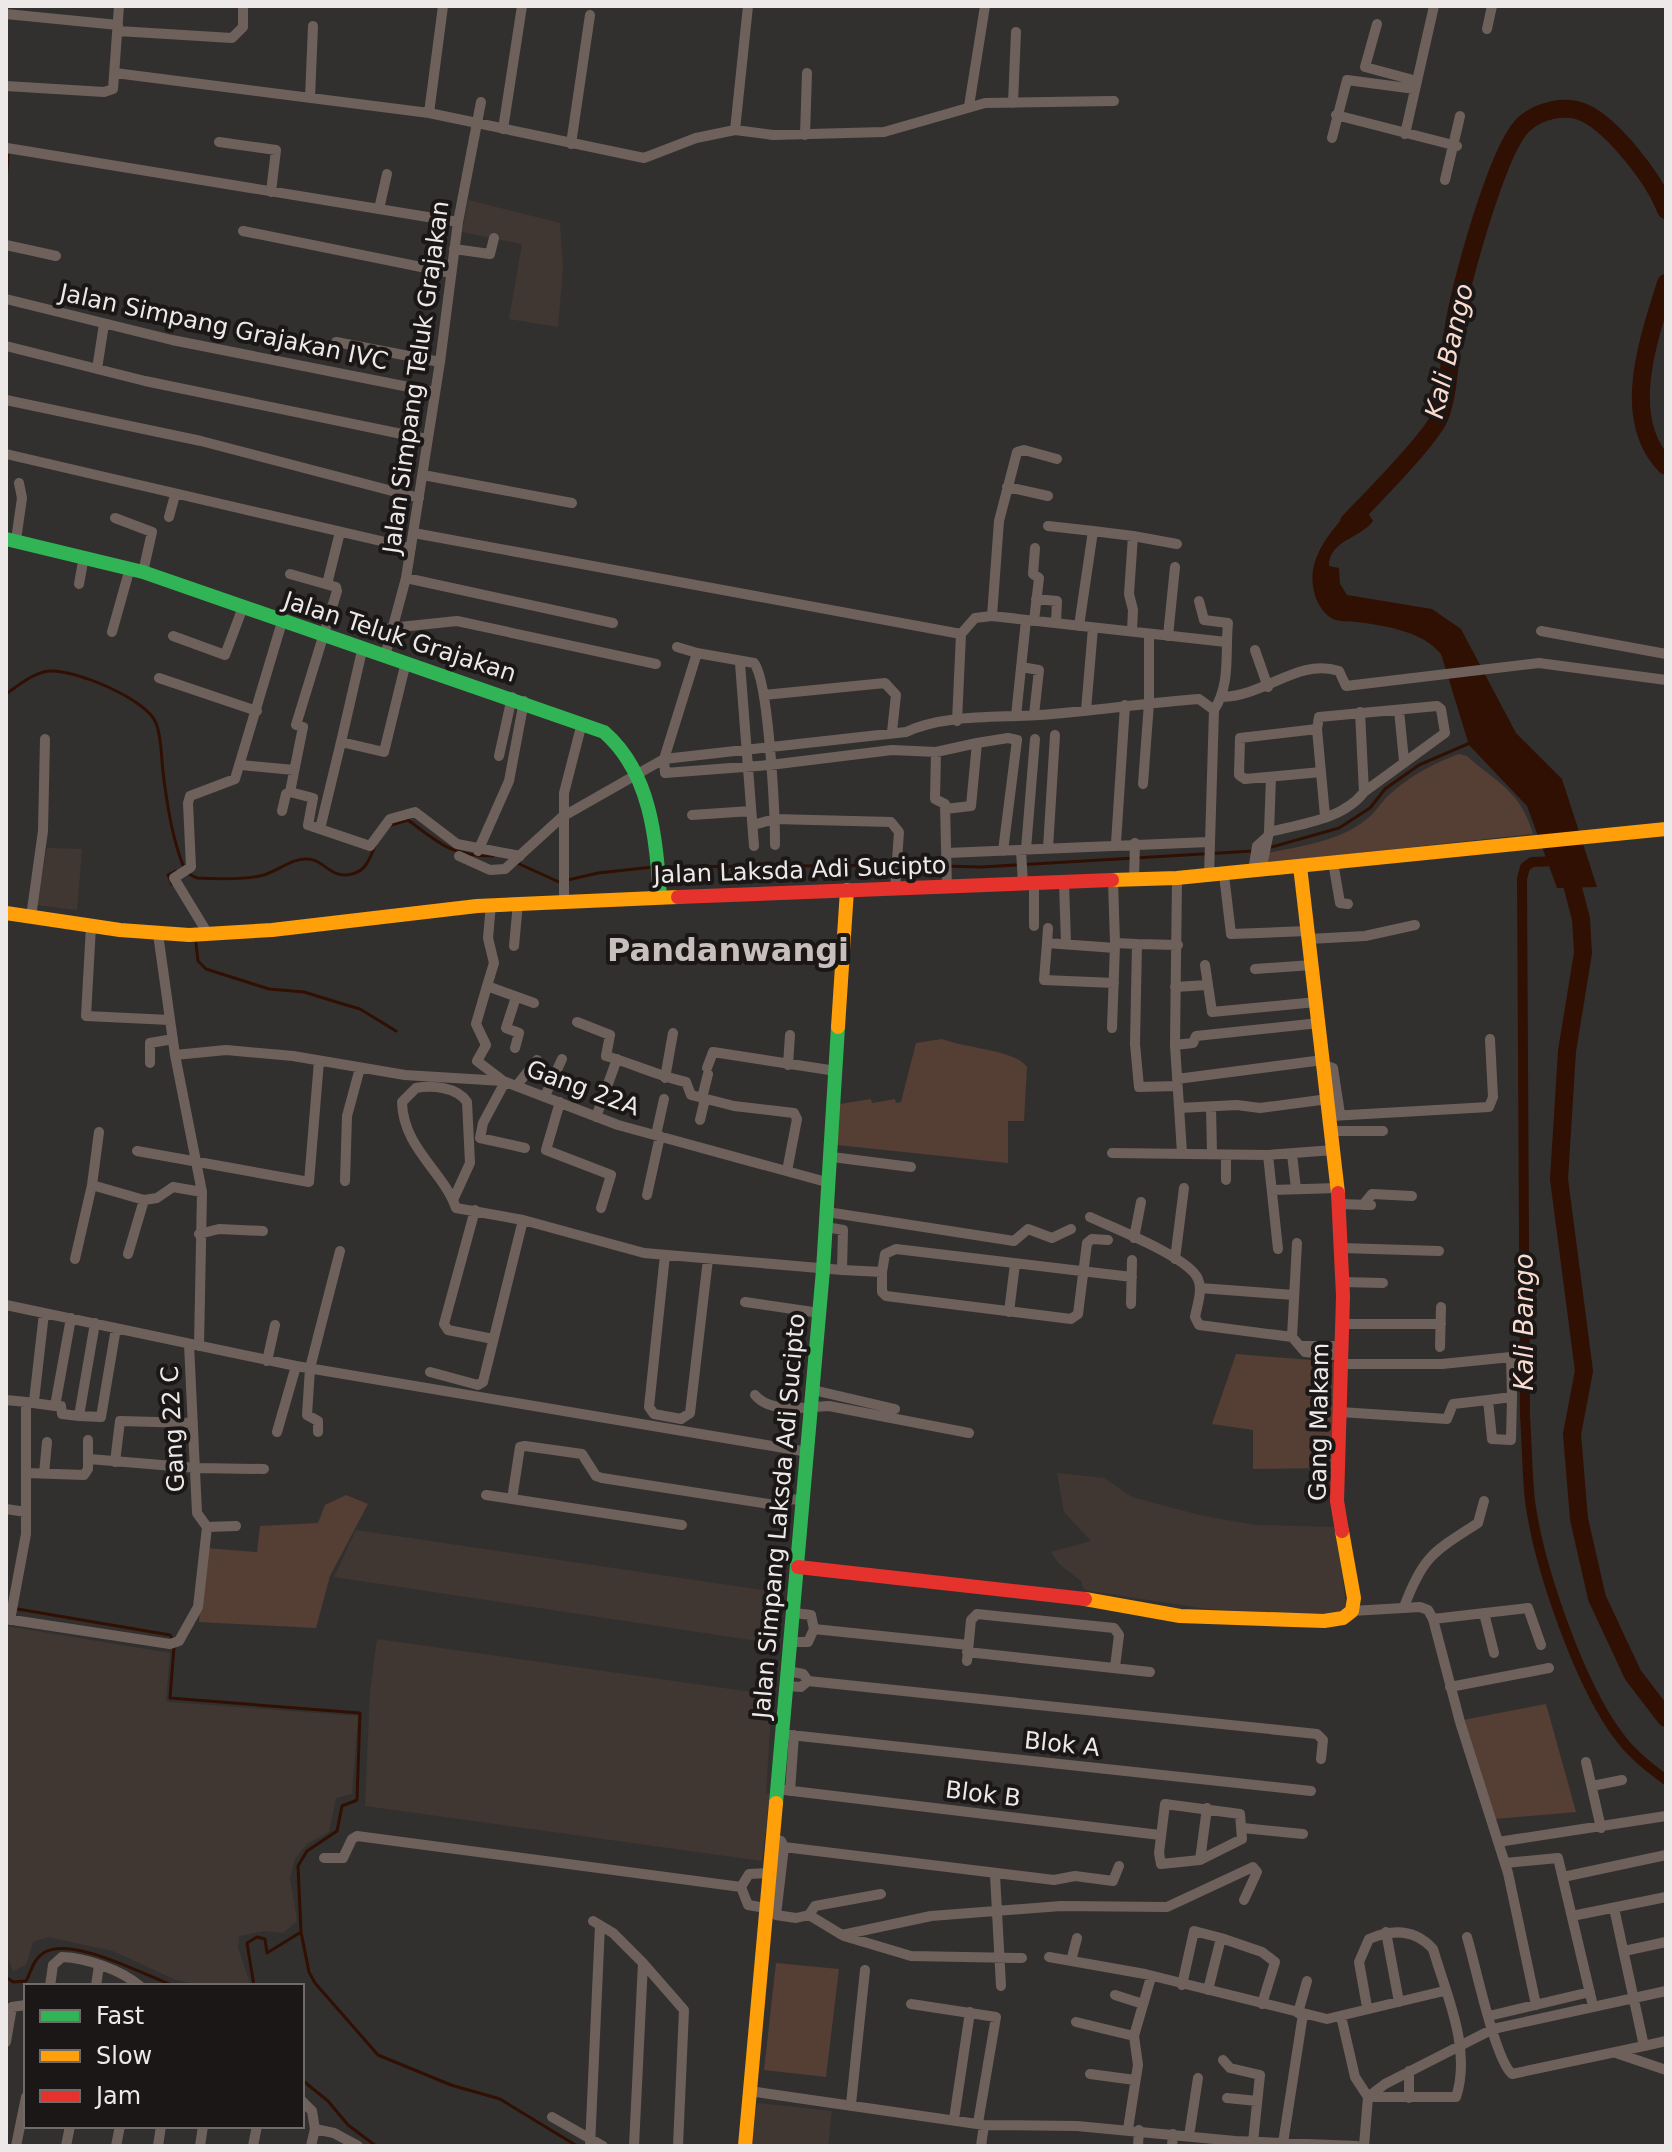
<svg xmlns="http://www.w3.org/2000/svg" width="1672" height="2152" viewBox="0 0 1672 2152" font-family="'DejaVu Sans',sans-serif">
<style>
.built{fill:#403732}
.green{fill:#553e34}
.water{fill:#311004}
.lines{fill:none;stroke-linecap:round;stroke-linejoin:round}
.stream{stroke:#311004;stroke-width:3}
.canal{stroke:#311004;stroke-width:10}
.river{stroke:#311004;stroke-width:18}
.street{stroke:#6e615c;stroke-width:10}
.fast{stroke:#30b455;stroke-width:14}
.slow{stroke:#ff9f0a;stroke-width:14}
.jam{stroke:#e5322d;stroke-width:14}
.labels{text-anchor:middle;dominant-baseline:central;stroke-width:8;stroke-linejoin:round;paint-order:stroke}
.street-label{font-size:24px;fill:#ece9e8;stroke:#1a1716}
.water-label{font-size:26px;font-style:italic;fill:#fadbce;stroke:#1a1716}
.district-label{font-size:32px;font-weight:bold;fill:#c6bfbd;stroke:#1a1716}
</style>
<rect width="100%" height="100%" fill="#32302e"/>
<!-- built -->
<path class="built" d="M468,200L560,223L563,268L558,327L509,319L522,244L462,232Z
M47,848L82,849L77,910L36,905Z
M1057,1473L1104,1478L1132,1497L1203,1516L1256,1525L1336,1527L1346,1605L1343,1610L1327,1616L1207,1609L1084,1590L1081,1581L1059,1564L1051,1552L1091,1541L1064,1512Z
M356,1530L783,1593L777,1644L334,1577Z
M6,1626L170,1653L166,1700L169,1702L358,1716L352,1794L336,1798L329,1832L307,1844L295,1859L290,1878L297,1921L283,1933L265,1931L239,1936L238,1948L251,1986H203L176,1980L113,1951L48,1937L33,1942L26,1965L13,1971L6,1954Z
M377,1639L772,1695L766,1793L770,1794L762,1861L365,1806L370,1692Z
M757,2103L832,2111L828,2146H751Z"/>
<!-- green -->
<path class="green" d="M1459,754L1467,756C1498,784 1520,790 1533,834L1266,863L1268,853C1302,846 1341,841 1368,818C1376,812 1381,802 1389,795C1410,776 1432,764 1459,754Z
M942,1039C964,1048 1016,1050 1027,1067L1024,1121H1008V1163L837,1145L840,1104L871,1099L872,1103L895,1099L896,1103L901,1102L916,1043Z
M1236,1354L1336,1362L1333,1468L1253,1469V1430L1212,1424Z
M346,1495L368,1504L330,1576L316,1628L199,1622L205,1548L257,1552L260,1526L318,1523L325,1505Z
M1546,1704L1576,1812L1495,1819L1463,1720Z
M776,1963L839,1969L826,2077L764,2070Z"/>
<!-- water -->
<path class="water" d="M1360,500L1373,521C1360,539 1329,540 1329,566L1339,568L1340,584L1347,595L1432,609L1461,629L1516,733L1562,779L1597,887L1557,888L1527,806L1469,745L1441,654C1422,631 1386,626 1357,622C1350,621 1339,622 1333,619C1326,616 1320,607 1317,601C1300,560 1334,527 1360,500Z"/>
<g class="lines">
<!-- stream -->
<path class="stream" d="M6,183L8,155
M6,694C19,685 33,673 49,671C74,669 147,699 156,723C162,738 161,756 163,772C167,804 172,838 184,868
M391,825L408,820C439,843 451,856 493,856
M1268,848L1339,828L1370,808L1385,789L1419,765L1470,743
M515,862L559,882L598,873L653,867
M901,865L982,867L1253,851
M661,867L893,865
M189,874L197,878C217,879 240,880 260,876C276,873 291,858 307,859C324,859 331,880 352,874C366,871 370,858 375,846
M172,884L168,875L176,871
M196,943L198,961L206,969L269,989L304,992L343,1004L360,1009L396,1031
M6,1607L170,1635L173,1640
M174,1647L170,1698L360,1713L357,1800L342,1806L337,1831L307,1851L298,1866L301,1932L267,1953L265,1939L257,1937L247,1943L254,1986
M301,1932L309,1972L315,1983L378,2055L451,2085L500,2099L577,2146
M6,1977L13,1982L26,1981C31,1972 33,1960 42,1954C69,1934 144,1975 174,1986
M302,2080L328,2101L348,2125L376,2146"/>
<!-- canal -->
<path class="canal" d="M1559,861L1532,862L1525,867L1522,879L1525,1416C1527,1444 1527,1473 1530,1501C1539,1567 1580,1687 1621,1739C1633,1755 1650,1768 1666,1780"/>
<!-- river -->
<path class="river" d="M1666,283C1649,339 1619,418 1666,466
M1349,522C1367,503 1433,437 1440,416C1450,389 1449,355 1454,326C1460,286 1497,151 1523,125C1539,110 1566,104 1585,113C1614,127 1655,180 1666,210
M1567,865L1581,919L1583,953L1567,1051L1559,1179L1584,1371L1572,1434L1579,1519L1597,1598L1633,1675L1666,1718"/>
<!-- street -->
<path class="street" d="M6,14L118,25
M1377,24L1365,67L1417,81
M1487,29L1492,6
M118,31L232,38L243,27V6
M115,73L429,113L644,158L696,138L735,130L773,135L884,132L985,103L1114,101
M6,86L104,92L113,89L119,6
M310,98L313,26
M1013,103L1016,32
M969,106L985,6
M429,113L443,6
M1336,115L1457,146
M503,129L522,6
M735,130L748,6
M1405,134L1434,6
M805,135L807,73
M1332,138L1347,80L1415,89
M219,142L276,150L271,192
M571,144L590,15
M7,148L458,222
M1445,180L1460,116
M379,209L387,174
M243,231L451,273
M6,245L56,256
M454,249L490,254L494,238
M6,299L172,340L434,392
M336,342L440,362
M6,346L145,381L426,439
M97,369L104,324
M6,400L201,441L419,498
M6,454L411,548
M423,475L572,503
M1007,487L1048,496
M169,517L175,495
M115,518L152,532L143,572
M1048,526L1093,531L1079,626
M1093,531L1133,536L1129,594L1133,610L1132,631
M414,533L961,634
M1133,536L1177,544
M16,540L22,498L19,483
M290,574L336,587L337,591L296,725L303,727L290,792L313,798L308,825L370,846L390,819L415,812L457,844L520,856
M406,578L613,623
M79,584L84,556
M327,584L340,532
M1036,599L1057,601L1056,623
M1199,601L1204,620L1228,623C1225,653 1231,684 1214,710L1209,876
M992,616L999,521L1017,452L1024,450L1057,459
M1034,621L1039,578L1033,574L1035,548
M390,628L457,621L656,664
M1541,631L1666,654
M112,632L130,568
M173,636L225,655L243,607
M1168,636L1175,567
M677,647L697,653
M1255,650L1268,687
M385,656L406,578L440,362L458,222L481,102
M740,663L754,846
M1021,667L1039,670L1034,715
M159,678L257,711
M764,695L885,683L896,695L892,732
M1222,697C1268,695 1297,658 1339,671L1346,686L1539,663L1666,680
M1086,710L1093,628
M1399,710L1404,761
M1360,712L1364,792
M1016,716L1026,620
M957,721L961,634L975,618L992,616L1226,642
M1317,729L1240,738L1239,775L1245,779L1321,772
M341,742L361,655
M936,752L935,799L945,804L947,888
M499,756L512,697
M241,765L294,770
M1143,784L1149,703V634
M945,809L971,806L977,743L1008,738L1017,740L1003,851
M282,811L286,794L290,792
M692,815L751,811
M753,825L775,819L891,822L899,832L895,888
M320,829L341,742L384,752L406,662
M1269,832C1301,824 1344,819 1364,792L1445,733L1441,709L1437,706L1319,717L1317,729L1325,816
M1116,843L1125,705
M775,845C775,816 769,681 754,663L697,653L664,759L665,773L770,765L892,750L936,752L977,743
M1048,848L1055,735
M1026,849L1035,739
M1021,850L1023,884
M478,851L509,781L524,701
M947,853L1209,842
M459,856L490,870L505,869L562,817L664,759L906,732C944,714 997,718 1040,715C1093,711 1146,703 1199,699L1214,710
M1333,862L1340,903L1348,904
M1253,871L1257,846L1267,837
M1261,871L1269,832L1271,777
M1224,875L1231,934L1307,931
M1177,878L1175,1045L1182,1153
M1134,880L1135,843
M1113,881L1115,943L1137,944
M1064,883L1066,943
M564,901V793L581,727
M491,904L488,938L494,963L487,986L534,1003
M31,917L43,831L45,739
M91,926L86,1016L170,1020
M1034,926V883
M158,934L175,1055L202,1192L199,1346
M208,934L174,878L191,867L188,803L190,796L235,779L282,622
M1308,939L1365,936L1415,925
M1047,943L1048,928
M514,946L518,903
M1205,965L1212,1012L1316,1002
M1255,969L1312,965
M1114,983L1044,980L1047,943L1115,948
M487,986L476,1024L486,1045L477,1061L502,1080
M1175,987L1207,985
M577,1022L610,1035L606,1056C634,1064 658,1076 686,1082L691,1095L734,1106L794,1113L797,1119L787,1171
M1112,1028L1115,945
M1175,1045L1193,1043L1196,1036L1319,1023
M515,1048L519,1033L506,1028L516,997
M175,1055L226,1050L293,1056L405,1075L503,1081L618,1125L830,1183
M150,1063V1043L173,1039
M788,1065L790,1035
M1327,1066L1333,1068L1340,1114
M707,1068L713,1052L836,1071
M665,1078L673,1033
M1177,1079L1323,1060
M505,1082L483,1123L480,1138L525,1148
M517,1085L537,1060
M1177,1086L1139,1087L1135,1044L1137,944L1178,945
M545,1096L562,1059
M702,1098L708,1074
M560,1102L546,1150L611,1175L601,1208
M1211,1107L1212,1154
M1179,1108L1237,1105L1260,1108L1328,1099
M1331,1116L1489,1107L1493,1097L1490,1039
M596,1117L617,1059
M700,1120L705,1099
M1332,1131H1383
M656,1135L664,1099
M137,1151L309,1182L319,1061
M1112,1153L1268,1155L1334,1150
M1292,1154L1296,1189
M1268,1155L1278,1249
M832,1157L911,1167
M1226,1180V1155
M345,1181L347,1116L360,1068
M92,1185L144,1200L157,1198L173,1187L202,1192
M1272,1190L1338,1188
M647,1195L660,1136
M454,1198L470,1163L467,1102C457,1087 432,1085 416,1088L402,1102C403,1148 444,1172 456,1208L523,1220L644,1253L842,1270
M1339,1204L1371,1205
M1363,1205L1372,1194L1412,1196
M475,1210L444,1324L448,1330L493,1339
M827,1212L1014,1241L1028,1229L1052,1238L1071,1229
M1090,1217C1113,1228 1189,1257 1198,1279C1203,1290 1197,1306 1195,1317L1199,1325L1292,1337L1305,1352L1342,1356
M826,1227L843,1230L842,1270L882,1272V1292L886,1296L1071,1319L1078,1314L1087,1243L1092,1239L1108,1240
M199,1234L219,1229L263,1231
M1134,1238L1141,1202
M1341,1248L1439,1251
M128,1254L144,1200
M665,1255L649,1407L654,1414L681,1419L690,1413L708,1259
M75,1259L92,1185L99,1132
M1175,1259L1184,1188
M882,1272L885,1254L896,1249L1132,1277
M1342,1282L1383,1283
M1200,1288L1294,1295
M745,1302L820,1313
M1131,1304L1132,1260
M6,1305L296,1366L808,1452
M1009,1312L1015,1264
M1342,1324H1441
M1292,1337L1297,1243
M189,1344L197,1513L207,1527L236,1526
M1300,1346H1341
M1440,1347L1441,1307
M267,1361L275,1325
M1342,1364H1442L1511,1357L1512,1397L1488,1400
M430,1372L478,1385L483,1382L523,1220
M813,1390L895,1409
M755,1395C770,1414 808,1407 829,1406L969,1433
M6,1400L26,1402V1534L10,1620
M34,1401L44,1313
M26,1402L55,1406L71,1318
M55,1406H61L62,1414L79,1416L95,1323
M1340,1412L1447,1419L1453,1404L1488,1400L1492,1439L1511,1440L1512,1397
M79,1416L101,1417L116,1328
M277,1432L296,1366
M318,1432V1421L307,1415L310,1368L340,1251
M89,1459L197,1468L264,1469
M115,1462L120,1421L193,1423
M27,1473L84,1475L88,1469V1440
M44,1474L47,1442
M486,1495L682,1525
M512,1499L520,1447L525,1446L582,1454L596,1476L602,1478L775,1505L788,1499L803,1500
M6,1509L26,1512
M1404,1607C1423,1556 1433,1552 1478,1523L1484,1501
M1352,1611L1420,1607L1428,1610L1433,1619L1528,1608L1541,1645
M794,1613L811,1615L814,1629L968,1645
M1484,1613L1494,1653
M6,1619L170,1644L179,1641L198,1607L207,1527
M1433,1619L1460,1722L1508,1873L1536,2005
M791,1642H808L814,1629
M967,1652L1150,1672
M967,1661L971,1620L977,1614L1114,1628L1119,1635L1115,1667
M788,1671L803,1674L808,1681L1317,1734L1323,1740L1321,1759
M787,1686L801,1687L808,1681
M1450,1687L1549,1668
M781,1734L1311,1791
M1586,1762L1601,1828
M1592,1786L1622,1780
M776,1789L1160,1835
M790,1791L794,1735
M1165,1804L1240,1814L1242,1839L1200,1860L1161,1864L1159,1853Z
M1243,1828L1303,1834
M772,1839L781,1841L784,1847L776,1915L796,1918L809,1915
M1498,1842L1666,1816
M771,1849L784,1847L1054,1880L1075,1876L1113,1881L1119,1866
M324,1858H343L352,1839L357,1836L741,1887
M1200,1860L1207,1808
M1505,1863L1558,1858L1593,2006
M995,1875L1001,1986
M1563,1877L1666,1855
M881,1894L815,1906L809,1915L842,1935L931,1916L1061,1906L1167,1907L1253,1867L1257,1872L1244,1900
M766,1908L748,1905L741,1887L749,1874L769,1873
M1614,1908L1644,2046L1666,2041
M1572,1916L1666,1897
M593,1921L613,1933L643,1963
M1386,1932L1399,2002
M844,1936L911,1956L1022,1958
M1467,1937C1475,1963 1495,2060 1512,2074L1644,2046
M1624,1951L1666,1942
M1049,1957L1145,1974L1327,2019L1444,1991
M1071,1961L1077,1938
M1182,1985L1194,1931L1221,1938
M50,1986L53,1965L62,1957C87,1958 121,1970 140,1986
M96,1986L99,1965
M1208,1990L1221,1938L1262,1952L1275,1962L1262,2004
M1115,1995L1143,2004
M911,2004L996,2017L978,2123
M1298,2013L1307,1981
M1341,2016L1355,2077L1368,2097H1456C1472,2049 1446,1994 1433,1949C1415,1929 1392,1929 1369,1939L1359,1962L1367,2007
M1489,2016L1590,1992
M1076,2022L1134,2036
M6,2042L12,2007L26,2005
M1616,2053L1666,2070
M1223,2060L1230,2068L1260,2075L1253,2142
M1090,2074L1135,2080
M749,2091L984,2125L1077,2126L1235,2141L1357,2146
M1227,2098L1257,2101
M1409,2098V2071
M302,2101L312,2111L315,2129L334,2133L358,2146
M851,2104L865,1970
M552,2117L603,2146
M954,2119L970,2012
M1128,2129L1138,2065L1134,2036L1151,1977
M1189,2136L1198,2078
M1283,2143L1303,2014
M16,2146L26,2097
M66,2146L70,2126
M116,2146L120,2126
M158,2146L161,2126
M200,2146L203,2126
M253,2146L257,2126
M311,2146L315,2129
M590,2146L600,1925
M634,2146L643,1963L684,2010L678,2146
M981,2146L984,2125
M1138,2146L1139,2130
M1172,2146L1173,2134
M1364,2146L1368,2097L1385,2084L1493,2029L1666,1991"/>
<!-- fast -->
<path class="fast" d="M6,539L143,572L604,732C651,773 656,838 660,897
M776,1803L823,1270L838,1027"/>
<!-- slow -->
<path class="slow" d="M1300,866L1338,1193
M1112,880L1177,878L1666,829
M6,913L120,930L189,935L272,930L477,906L678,897
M838,1027L847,890
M1085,1599L1180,1616L1324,1621L1343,1618L1352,1611L1354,1598L1342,1531
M745,2146L776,1803"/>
<!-- jam -->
<path class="jam" d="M678,897L1112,880
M1338,1193L1343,1296L1337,1501L1342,1531
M798,1567L1085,1599"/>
</g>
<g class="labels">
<!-- street labels -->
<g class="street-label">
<text transform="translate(224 327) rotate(12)">Jalan Simpang Grajakan IVC</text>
<text transform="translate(416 377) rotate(-82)">Jalan Simpang Teluk Grajakan</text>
<text transform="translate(400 637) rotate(18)">Jalan Teluk Grajakan</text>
<text transform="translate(800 870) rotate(-2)">Jalan Laksda Adi Sucipto</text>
<text transform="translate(583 1088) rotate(20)">Gang 22A</text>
<text transform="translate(1319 1422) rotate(-89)">Gang Makam</text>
<text transform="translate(173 1429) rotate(-93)">Gang 22 C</text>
<text transform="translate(779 1516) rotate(-85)">Jalan Simpang Laksda Adi Sucipto</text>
<text transform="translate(1062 1744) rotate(6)">Blok A</text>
<text transform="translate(983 1794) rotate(7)">Blok B</text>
</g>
<!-- water labels -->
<g class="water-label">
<text transform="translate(1449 351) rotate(-77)">Kali Bango</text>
<text transform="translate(1524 1322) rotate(-90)">Kali Bango</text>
</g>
<!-- district labels -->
<g class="district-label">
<text x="728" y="950">Pandanwangi</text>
</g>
</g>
<!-- border -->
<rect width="1672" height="2152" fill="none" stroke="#ece9e8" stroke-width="16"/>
<!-- legend -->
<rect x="24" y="1984" width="280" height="144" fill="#1a1716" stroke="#6e6b6a" stroke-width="2"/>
<rect x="40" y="2010" width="40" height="12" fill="#30b455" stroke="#6e6b6a" stroke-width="2"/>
<text x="96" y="2024" font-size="24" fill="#ece9e8">Fast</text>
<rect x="40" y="2050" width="40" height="12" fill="#ff9f0a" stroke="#6e6b6a" stroke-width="2"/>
<text x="96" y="2064" font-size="24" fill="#ece9e8">Slow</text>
<rect x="40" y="2090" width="40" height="12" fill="#e5322d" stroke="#6e6b6a" stroke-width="2"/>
<text x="96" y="2104" font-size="24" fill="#ece9e8">Jam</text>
</svg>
